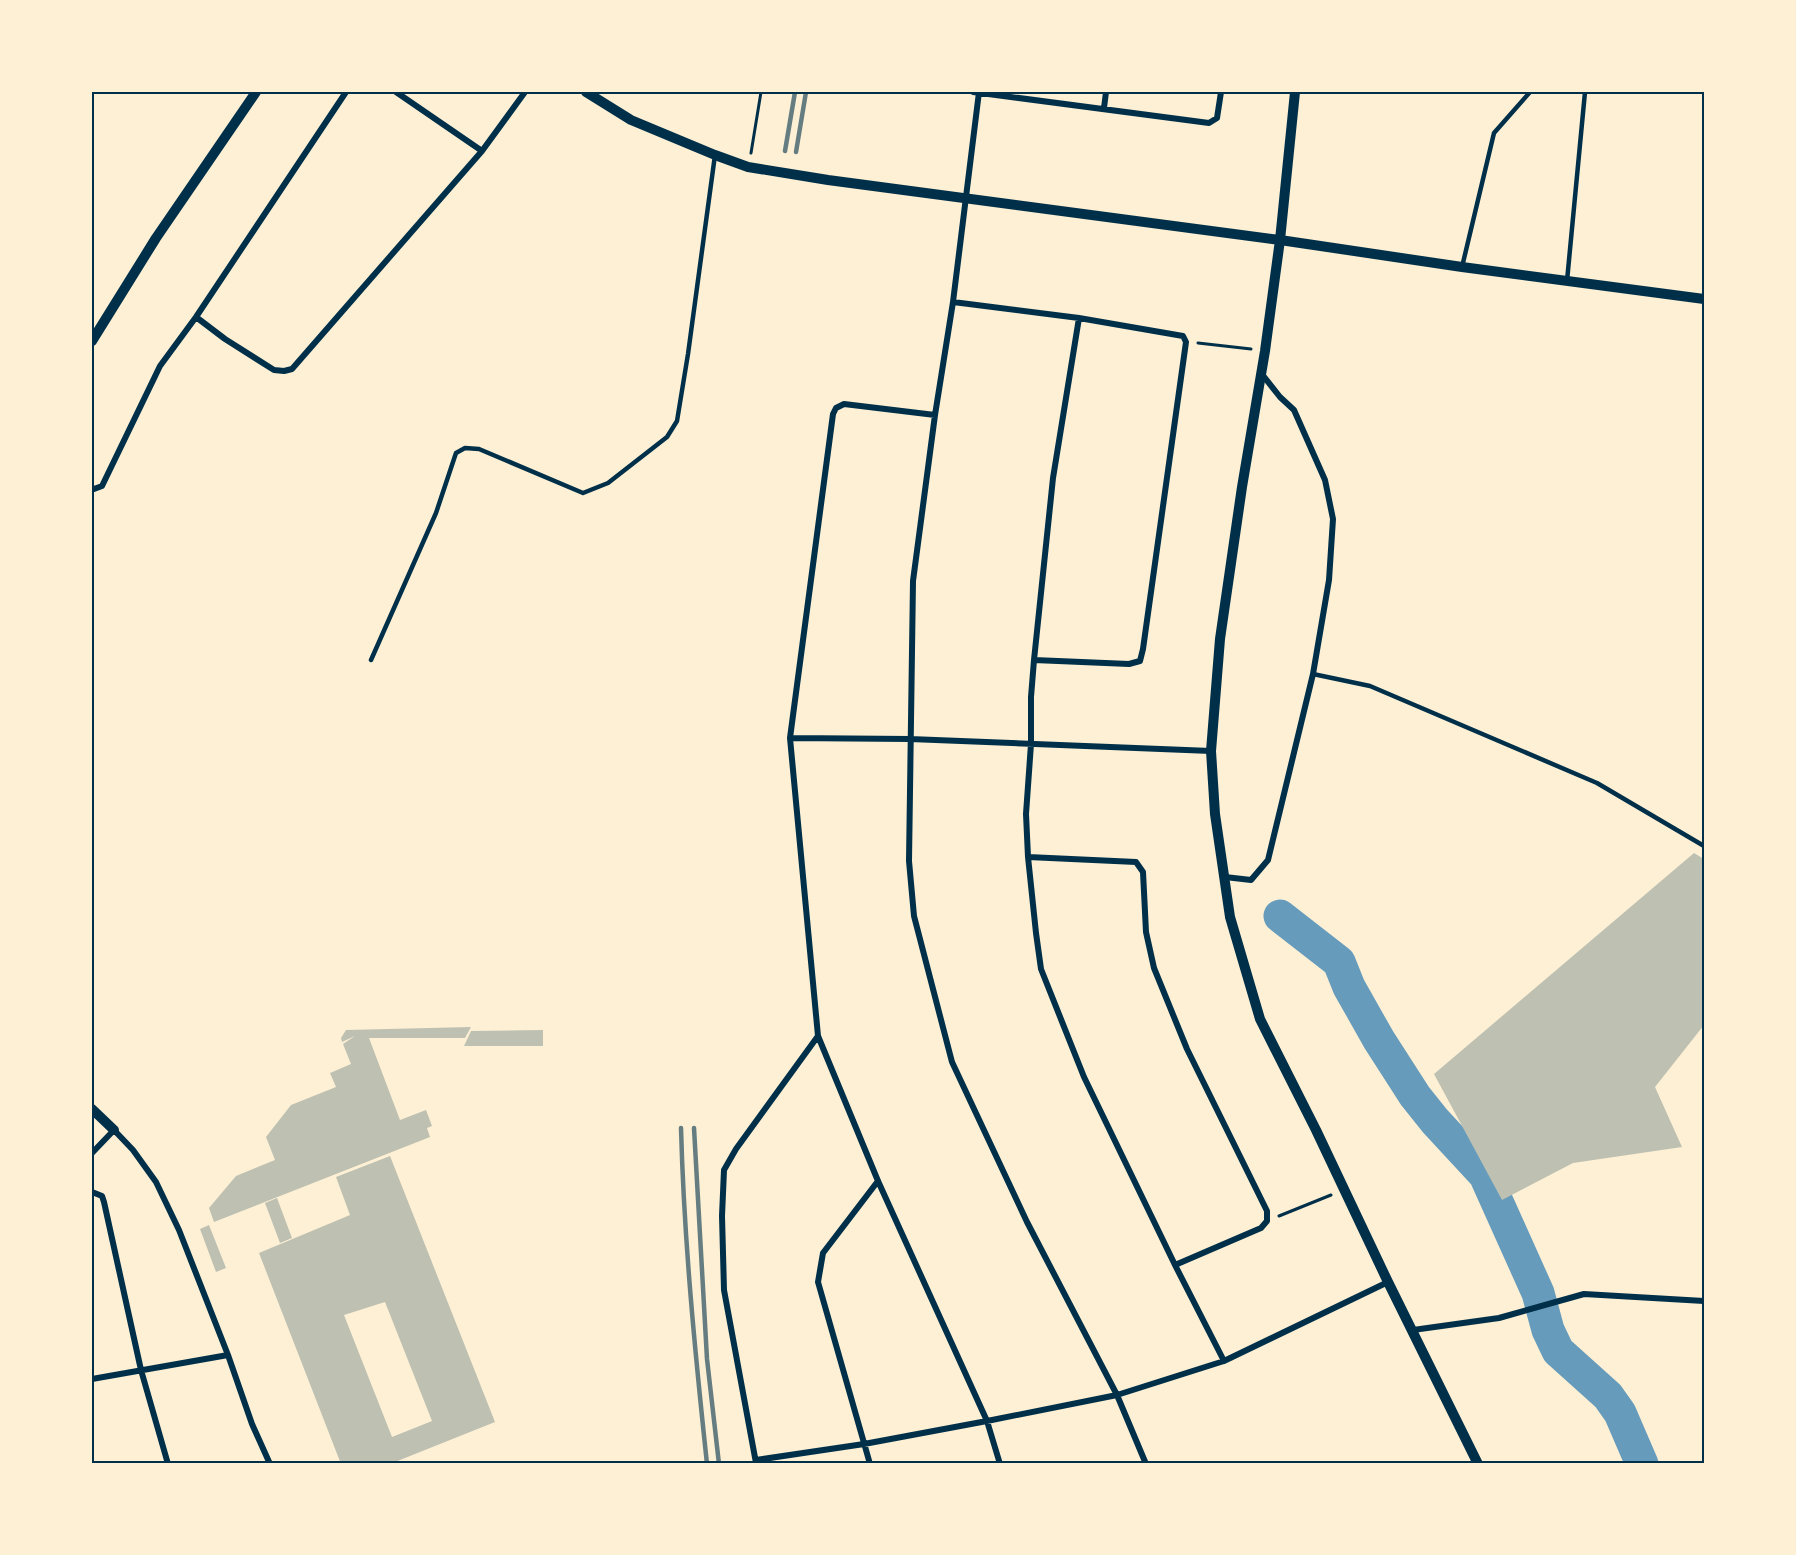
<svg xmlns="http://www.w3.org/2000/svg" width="1796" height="1555" viewBox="0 0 1796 1555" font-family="Georgia,serif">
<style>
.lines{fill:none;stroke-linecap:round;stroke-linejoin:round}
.river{stroke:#669bbc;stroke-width:33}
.building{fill:#bec0b2;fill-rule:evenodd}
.path{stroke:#003049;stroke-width:3}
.service{stroke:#003049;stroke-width:4.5}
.minor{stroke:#003049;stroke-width:6}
.tertiary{stroke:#003049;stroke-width:10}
.rail{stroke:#657d81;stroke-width:4.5}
.neatline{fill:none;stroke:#003049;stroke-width:2}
</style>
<rect width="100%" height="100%" fill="#fdf0d5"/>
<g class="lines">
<!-- river -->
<path class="river" d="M1280,916L1339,962L1349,987L1379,1040L1415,1096L1435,1121L1485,1175L1538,1293L1548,1330L1558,1351L1608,1396L1620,1413L1642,1464"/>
</g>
<!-- building -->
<path class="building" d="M1694,853L1704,859V1025L1655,1087L1682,1147L1573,1163L1502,1200L1434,1074Z
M471,1027L465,1038H369L400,1120L426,1110L432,1126L427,1128L430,1137L214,1222L209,1208L236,1176L275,1160L266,1137L291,1105L336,1087L330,1073L351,1064L343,1044L355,1036L342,1042L341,1038L346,1030Z
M543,1030V1046H464L471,1031Z
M390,1156L495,1422L390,1464H341L259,1253L350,1215L336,1177ZM385,1302L432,1421L392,1437L344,1315Z
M277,1198L292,1238L280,1243L265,1203Z
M209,1225L226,1268L216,1272L200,1229Z"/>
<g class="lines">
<!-- path -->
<path class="path" d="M751,153L761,92
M1198,343L1251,349
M1279,1216L1331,1195"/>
<!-- service -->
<path class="service" d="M1462,267L1494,133L1530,92
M1567,281L1585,92
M371,660L436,513L456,453L465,448L479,449L583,493L608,483L667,437L677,421L688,354L715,155
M1313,674L1370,686L1597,783L1704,846"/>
<!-- minor -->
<path class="minor" d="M396,92L482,151
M973,92L1209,123L1217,118L1221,92
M979,92L953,302L935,415L913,581L909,861L914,916L952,1062L1027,1222L1117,1395L1146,1464
M1104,108L1106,92
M953,302L1079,318L1183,336L1186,342L1143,649L1140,661L1129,664L1034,660
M196,317L225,339L274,370L284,371L292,369L482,151L525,92
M1079,318L1053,478L1034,660L1031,697V744L1026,814L1028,857L1036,933L1041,969L1084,1077L1175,1265L1224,1361
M935,415L844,404L836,408L833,414L790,738L818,1036L878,1181L987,1421L1000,1464
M92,488L94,489L102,486L160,366L196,317L346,92
M790,738L910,739L1211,751
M1028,857L1136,862L1143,872L1146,932L1154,968L1187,1049L1267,1211V1221L1261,1228L1175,1265
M1225,877L1251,880L1268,860L1313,674L1329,580L1333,519L1325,480L1294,410L1280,397L1261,373
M92,1153L114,1130L133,1150L156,1182L179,1230L228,1355L252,1424L270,1464
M92,1192L102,1196L104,1202L141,1370L168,1464
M1413,1330L1499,1318L1584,1294L1704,1301
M92,1379L228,1355
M756,1460L864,1444L987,1421L1117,1395L1224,1361L1388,1282
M756,1463L724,1290L722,1216L724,1170L736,1149L818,1036
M870,1464L818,1282L823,1253L878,1181"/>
<!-- tertiary -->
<path class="tertiary" d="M586,92L631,120L715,155L748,167L828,180L1280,240L1462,267L1704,299
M1295,92L1280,240L1265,351L1242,487L1220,639L1211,751L1215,814L1230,917L1260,1019L1316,1130L1388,1282L1478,1464
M92,341L156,238L256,92
M92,1109L114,1130"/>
<!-- rail -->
<path class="rail" d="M785,151L795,92
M796,152L806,92
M681,1128C684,1240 695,1352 707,1464
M694,1128L707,1359L719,1464"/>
</g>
<!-- border -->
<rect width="1796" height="1555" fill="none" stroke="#fdf0d5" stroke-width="186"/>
<rect x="93" y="93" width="1610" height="1369" class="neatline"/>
</svg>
